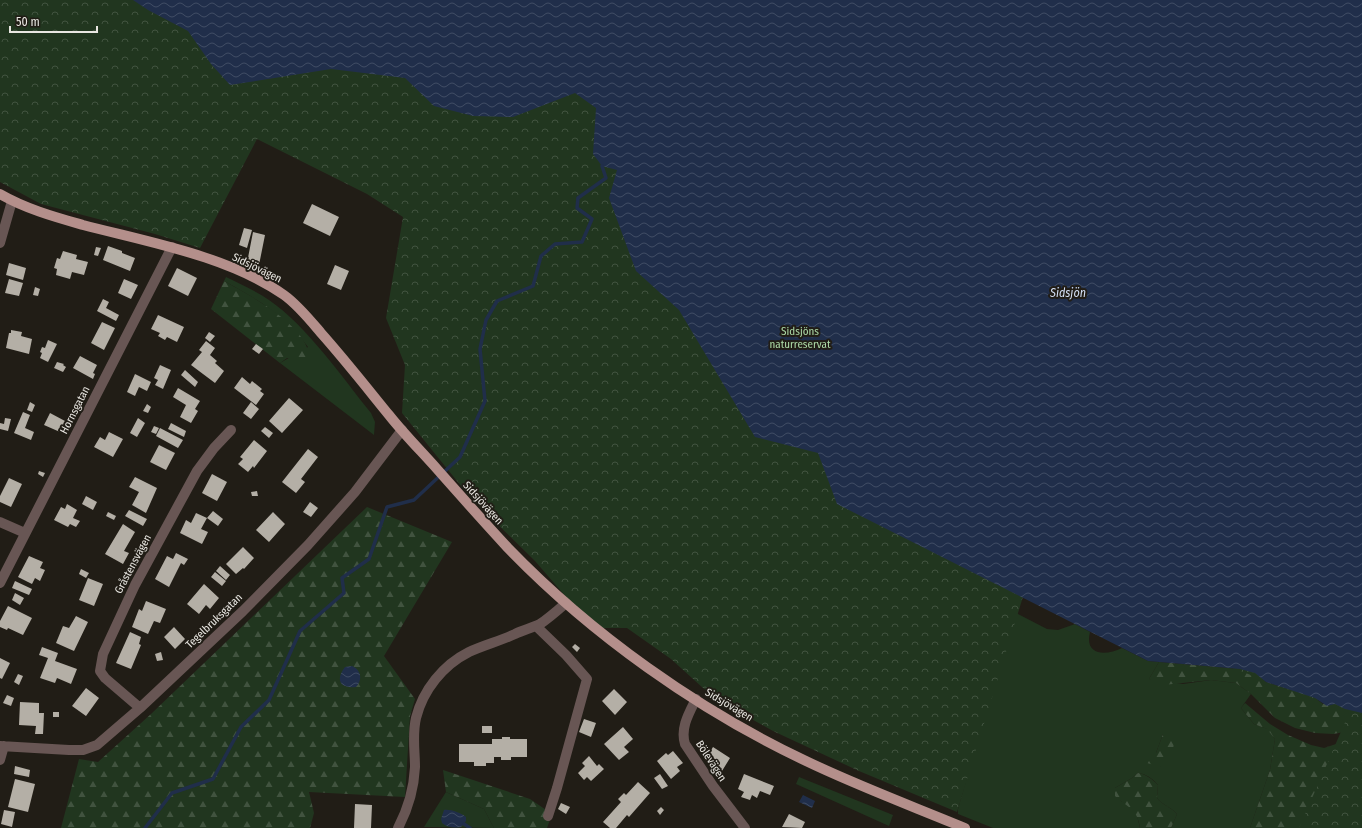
<svg xmlns="http://www.w3.org/2000/svg" width="1362" height="828" viewBox="0 0 1362 828" font-family="'Fira Sans Condensed',sans-serif">
<style>
.green{fill:#21361f;fill-rule:evenodd}
.forest{fill:url(#forest-firs)}
.park{fill:url(#park-crowns)}
.water{fill:url(#water-waves)}
.lines{fill:none;stroke-linecap:round;stroke-linejoin:round}
.stream{stroke:#202e4a;stroke-width:3.5}
.building{fill:#b4afa6}
.minor{stroke:#685654;stroke-width:10}
.major{stroke:#b48f8b;stroke-width:10}
.labels{text-anchor:middle;dominant-baseline:central;stroke-width:4;stroke-linejoin:round;paint-order:stroke}
.street-label{font-size:11px;fill:#e9e7e2;stroke:#211d16}
.park-label{font-size:11px;fill:#addba8;stroke:#211d16}
.water-label{font-size:12px;font-style:italic;fill:#d3dff5;stroke:#211d16}
</style>
<defs>
<pattern id="forest-firs" width="22" height="20" patternUnits="userSpaceOnUse"><rect width="22" height="20" fill="#21361f"/><path d="M5 1l3.5 6h-7zM16 11l3.5 6h-7z" fill="#41533f"/></pattern>
<pattern id="park-crowns" width="20" height="18" patternUnits="userSpaceOnUse"><rect width="20" height="18" fill="#21361f"/><path d="M2 6a3 3 0 1 1 6 0M12 15a3 3 0 1 1 6 0" fill="none" stroke="#41533f"/></pattern>
<pattern id="water-waves" width="16" height="10" patternUnits="userSpaceOnUse"><rect width="16" height="10" fill="#202e4a"/><path d="M0 5q4-4 8 0t8 0" fill="none" stroke="#404c64"/></pattern>
</defs>
<rect width="100%" height="100%" fill="#211d16"/>
<!-- green -->
<path class="green" d="M226,277C240,284 256,291 269,300C307,326 342,377 371,413L375,422L374,435L280,363L308,347C283,314 260,301 224,281Z
M1014,612L1047,629L1058,630L1075,624L1090,632C1084,656 1106,656 1122,648L1148,661L1159,662L1149,679L1183,684L1211,680L1236,683L1251,694L1241,708L1254,724L1268,729L1275,739L1270,770L1250,828H1171L1177,814C1171,807 1162,805 1157,798L1158,785C1152,778 1146,774 1138,773L1132,778L1115,788L1121,801L1130,806L1137,815L1140,828H993L958,814V809ZM1163,734L1161,767L1149,753H1156Z
M799,777L893,815L889,826L796,784Z
M446,792L484,809L494,828L424,827Z"/>
<!-- forest -->
<path class="forest" d="M224,281C249,295 305,324 309,355L301,361L287,358L280,363L211,309Z
M367,507L452,542L384,656L415,699L410,716L405,797L309,792L314,813L310,828H61L79,759L98,762L151,714Z
M1159,662L1240,669L1255,673L1266,682L1315,698L1323,704H1335L1362,713L1350,731L1333,734L1315,733L1295,728L1275,718L1251,694L1236,683L1211,680L1163,685L1149,679Z
M1245,703L1270,724L1288,735L1311,745L1324,748L1342,742L1324,828H1250L1270,770L1275,739L1267,729L1254,724L1241,708Z
M1163,734L1171,737L1175,740C1173,751 1169,759 1161,767L1147,763L1142,759L1149,753H1156Z
M443,770L530,799L552,814L547,828H494L484,809L446,792Z
M1138,773C1146,774 1152,779 1158,785L1157,798C1162,805 1171,807 1177,814L1171,828H1140C1138,809 1127,807 1115,796V788L1132,778Z"/>
<!-- park -->
<path class="park" d="M0,0H1362V828H1299L1350,711L1289,690L1230,667L1025,590L957,812L859,771L773,731L739,712L703,688L671,659L627,628H593L535,561L470,497L402,413L405,365L386,318L403,217L367,194L257,139L200,248L155,234L41,204L0,182Z"/>
<!-- water -->
<path class="water" d="M133,0H1362V713L1345,709L1335,704L1327,706L1315,698L1266,682L1255,673L1240,669L1148,661L837,504L818,453L755,437L679,310L636,271L609,198L617,170L602,166L593,154L596,108L575,93L513,117L473,116L434,106L405,78L331,69L230,85L211,64L188,31L148,10Z
M352,666C361,670 363,679 356,687C340,689 335,680 345,667Z
M803,795L815,801L812,808L799,802Z
M444,810C450,809 461,813 466,817V821L461,827C454,828 448,828 442,823L441,819Z"/>
<g class="lines">
<!-- stream -->
<path class="stream" d="M464,824L470,828
M145,828L172,793L213,779L241,727L269,700L300,631L344,593L342,578L369,559L387,507L414,500L460,457L485,401L480,349L486,320L497,301L533,286L541,256L555,244L582,242L592,219L577,208L578,198L606,178L602,166"/>
</g>
<!-- building -->
<path class="building" d="M312,204L339,217L330,236L303,223Z
M244,228L252,230L247,248L239,245Z
M253,232L265,235L259,265L247,263Z
M108,246L122,251V253L135,258L130,271L103,260Z
M96,247L101,248L98,256L94,255Z
M63,251L77,255L76,259L88,262L84,275L72,272L70,279L56,275L57,269L54,268L57,258L60,259Z
M9,263L26,268L23,280L6,275Z
M335,265L349,271L341,290L327,284Z
M177,268L197,278L188,296L168,286Z
M9,279L23,283L19,296L5,293Z
M124,279L138,285L131,299L118,293Z
M35,287L40,289L38,296L33,295Z
M103,299L109,302L106,308L119,315L116,321L97,311Z
M158,315L184,327L177,342L167,337L165,340L158,336L160,333L151,329Z
M102,322L115,328L104,350L91,343Z
M11,330L22,332L21,336L32,339L29,354L6,348L9,333H11Z
M209,332L215,336L210,342L205,338Z
M48,340L57,344L48,362L40,358L42,353L40,352L42,347L45,348Z
M206,341L215,348L210,355L217,361L215,363L224,371L215,383L191,365L202,352L199,350Z
M256,344L263,349L259,354L252,349Z
M80,356L97,365L93,373L95,374L93,379L73,368Z
M57,362L64,364L63,365L66,367L63,372L54,368Z
M160,365L171,370L163,389L155,385L158,380L154,378Z
M185,370L198,382L195,387L181,375Z
M135,374L151,382L147,391L139,387L135,396L127,392Z
M242,377L250,384L252,381L262,389L260,391L264,394L256,405L234,388Z
M178,388L200,401L195,409L198,411L191,423L180,417L186,405L173,397Z
M289,398L303,410L282,433L269,421Z
M30,402L35,405L32,412L27,410Z
M251,402L259,409L251,419L243,413Z
M147,404L151,407L148,413L143,411Z
M23,412L30,415L25,428L34,432L31,440L14,433Z
M50,413L65,421L60,432L44,425Z
M5,418L11,419L8,431L0,429V423L4,424Z
M138,418L145,423L137,437L130,433Z
M171,423L186,431L184,437L168,429Z
M154,426L159,428L156,434L151,432Z
M265,427L273,433L269,438L261,431Z
M160,428L183,440L178,448L156,436Z
M109,432L123,439L113,457L94,447L100,437L105,440Z
M254,440L267,451L254,468L253,466L248,472L238,464L243,459L240,457Z
M159,445L175,453L166,470L150,462Z
M308,449L318,457L301,479L305,482L296,493L282,482Z
M39,471L45,473L43,477L38,474Z
M212,474L227,482L217,501L202,493Z
M135,477L157,488L146,513L132,505L139,492L129,487Z
M9,478L22,484L11,507L0,502V496Z
M257,491L258,496H252L251,492Z
M86,496L97,502L93,510L82,504Z
M310,502L318,508L311,517L303,512Z
M67,504L77,510L73,518L80,521L76,527L70,524L68,527L54,520L61,507L65,509Z
M129,510L147,519L143,526L125,516Z
M213,511L223,519L218,526L207,518Z
M108,512L116,516L114,520L106,516Z
M273,512L285,524L269,542L256,530Z
M196,513L207,518L201,529L208,532L202,544L180,533L186,520L191,523Z
M123,524L135,532L124,551L129,553L123,564L105,554Z
M243,547L254,558L244,569L243,568L236,574L226,564Z
M176,553L188,559L184,565L181,563L169,587L155,579L167,556L173,559Z
M29,556L43,562L40,568L45,570L40,581L35,578L32,584L18,577Z
M220,566L230,575L226,580L216,571Z
M81,569L89,573L86,578L79,574Z
M215,572L226,581L222,586L211,577Z
M88,578L103,584L94,606L79,600Z
M15,581L32,589L29,595L12,588Z
M204,584L219,598L210,609L206,605L199,614L187,604Z
M15,593L24,598L20,605L12,600Z
M146,601L166,609L160,623L154,621L148,634L132,627L139,609L142,611Z
M8,606L32,618L23,635L8,628L7,630L0,627V621Z
M76,616L88,622L74,651L56,643L63,626L69,628Z
M174,627L185,639L175,649L164,637Z
M130,632L141,637L139,644L141,645L131,669L116,663Z
M575,644L580,648L577,652L572,647Z
M42,647L58,653L55,661L77,669L71,684L57,678L55,683L40,678L48,658L39,655Z
M161,652L163,660L157,661L155,654Z
M0,658L10,663L2,679L0,678Z
M18,674L23,676L19,685L14,682Z
M86,688L99,698L86,716L72,706Z
M614,689L627,702L615,715L602,701Z
M7,695L14,698L11,706L3,703Z
M20,702L39,703V713H44L43,734H35L36,726L19,725Z
M53,712H59V717H53Z
M584,719L596,723L591,737L579,732Z
M482,726H492V733H482Z
M623,727L633,739L624,747L629,752L619,760L604,744Z
M502,737H510V739H527V757H511V760H501V757H494V763H486V766H474V762H459V744H492V739H502Z
M713,747L730,758L722,771L705,760Z
M673,751L683,763L677,767L680,771L671,779L657,761L666,753L668,755Z
M589,756L597,766L599,764L604,769L591,781L587,777L584,780L578,773L585,766L582,763Z
M15,766L30,770L29,777L14,774Z
M660,774L668,786L662,789L654,778Z
M744,774L774,786L770,795L760,791L757,798L752,795L750,800L741,797L744,792L738,789Z
M15,779L35,784L28,812L8,807Z
M638,782L650,793L629,817L627,815L616,828H610L603,822L621,802L618,799L624,793L626,795Z
M561,803L570,807L566,814L558,809Z
M355,804L372,805L371,828H354Z
M661,807L664,810L660,815L657,811Z
M4,810L15,812L12,827L1,824Z
M789,814L805,822L802,828L782,827Z"/>
<g class="lines">
<!-- minor -->
<path class="minor" d="M0,243L12,201
M0,522L25,533
M0,583L172,247
M536,626L566,655L587,679L557,788L548,816
M696,699C689,713 680,728 685,744L713,786L745,828
M140,708L105,678L100,671L103,654L135,585L197,471L214,448L231,430
M0,746L69,750H83L97,745L140,708L243,611L308,545L355,492L402,430
M0,760L4,746
M398,828C408,809 414,788 415,767C415,751 412,735 416,718C423,690 443,665 469,652C484,645 500,641 515,634C523,630 532,628 540,624C549,618 558,610 566,603"/>
<!-- major -->
<path class="major" d="M0,194C26,209 55,217 83,225C148,242 228,256 284,295C298,305 310,320 321,333C345,360 367,388 389,415C404,434 421,451 437,469C460,495 484,522 508,548C591,634 698,710 806,761C858,786 912,806 965,828"/>
</g>
<g class="labels">
<!-- street labels -->
<g class="street-label">
<text transform="translate(257 268) rotate(26)">Sidsjövägen</text>
<text transform="translate(75 410) rotate(-63)">Hornsgatan</text>
<text transform="translate(483 503) rotate(48)">Sidsjövägen</text>
<text transform="translate(133 564) rotate(-62)">Gråstensvägen</text>
<text transform="translate(214 621) rotate(-44)">Tegelbruksgatan</text>
<text transform="translate(729 705) rotate(31)">Sidsjövägen</text>
<text transform="translate(711 761) rotate(57)">Bölevägen</text>
</g>
<!-- park labels -->
<g class="park-label">
<text x="800" y="331">Sidsjöns<tspan x="800" dy="13">naturreservat</tspan></text>
</g>
<!-- water labels -->
<g class="water-label">
<text x="1068" y="293">Sidsjön</text>
</g>
</g>
<!-- scale -->
<path d="M10 26v6h87v-6" fill="none" stroke="#e9e7e2" stroke-width="2"/>
<text x="16" y="26" font-size="12" fill="#e9e7e2" stroke="#211d16" stroke-width="3" paint-order="stroke">50 m</text>
</svg>
